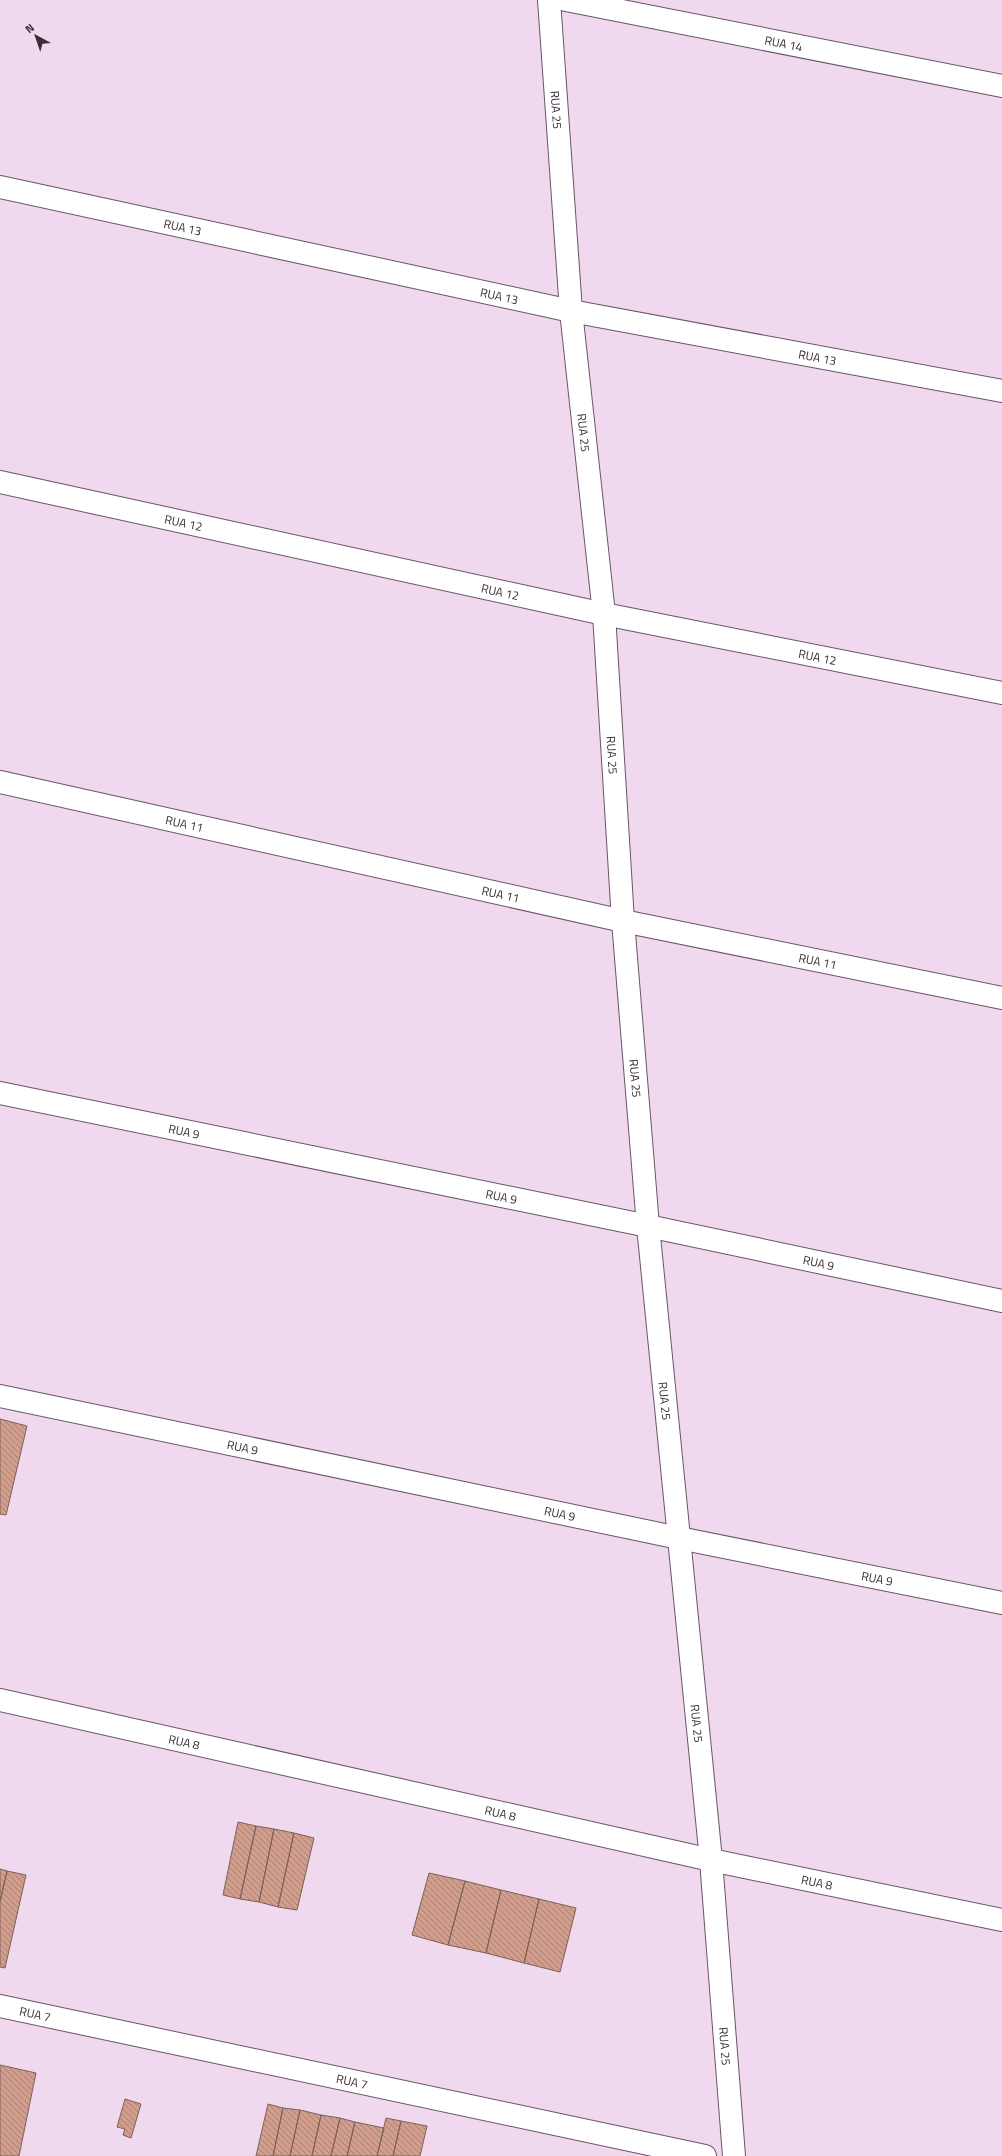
<svg xmlns="http://www.w3.org/2000/svg" width="1002" height="2156" viewBox="0 0 1002 2156" font-family="'Titillium Web',sans-serif">
<style>
.building{fill:url(#building-back-hatch);stroke:#7d6157}
.lines{fill:none;stroke-linecap:round;stroke-linejoin:round}
.street-casing{stroke:#6a5568;stroke-width:24}
.street{stroke:#fff;stroke-width:22}
.labels{text-anchor:middle;dominant-baseline:central;stroke-width:4;stroke-linejoin:round;paint-order:stroke}
.street-label{font-size:12px;fill:#372e36;stroke:#f0d8ee}
</style>
<defs>
<pattern id="building-back-hatch" width="6" height="6" patternUnits="userSpaceOnUse"><rect width="6" height="6" fill="#d29d8a"/><path d="M-1 5l2 2M0 0l6 6M5-1l2 2" fill="none" stroke="#ab8072"/></pattern>
</defs>
<rect width="100%" height="100%" fill="#f0d8ee"/>
<!-- building -->
<path class="building" d="M0,1419L27,1426L6,1515L0,1514Z
M238,1822L256,1826L240,1899L223,1895Z
M256,1826L274,1829L259,1902L240,1899Z
M274,1829L294,1833L278,1907L259,1902Z
M294,1833L314,1838L297,1910L278,1907Z
M0,1869L7,1871L0,1902Z
M7,1871L26,1875L5,1968L0,1967V1902Z
M429,1873L465,1881L448,1945L412,1935Z
M465,1881L501,1890L486,1953L448,1945Z
M501,1890L539,1899L524,1963L486,1953Z
M539,1899L576,1908L560,1972L524,1963Z
M0,2065L36,2073L19,2156H0Z
M125,2099L141,2104L131,2138L123,2135L125,2129L117,2127Z
M268,2104L283,2108L273,2156H256Z
M283,2108L300,2110L290,2156H273Z
M300,2110L321,2115L312,2156H290Z
M321,2115L340,2118L331,2156H312Z
M340,2118L355,2122L347,2156H331Z
M386,2118L401,2121L393,2156H377Z
M401,2121L427,2126L420,2156H393Z
M355,2122L384,2128L377,2156H347Z"/>
<g class="lines">
<!-- street casing -->
<g class="street-casing">
<g id="street">
<path id="s1" d="M549,0L571,311L604,614L623,921L648,1226L711,1860L734,2156"/>
<path id="s2" d="M566,0L1002,86"/>
<path id="s3" d="M0,187L571,311L1002,391"/>
<path id="s4" d="M0,482L604,614L1002,693"/>
<path id="s5" d="M0,782L623,921L1002,998"/>
<path id="s6" d="M0,1093L648,1226L1002,1301"/>
<path id="s7" d="M0,1396L679,1538L1002,1603"/>
<path id="s8" d="M0,1700L711,1860L1002,1920"/>
<path id="s9" d="M0,2006L705,2156"/>
</g>
</g>
<!-- street -->
<use href="#street" class="street"/>
</g>
<g class="labels">
<!-- street labels -->
<g class="street-label">
<text stroke="none"><textPath href="#s2" startOffset="222">RUA 14</textPath></text>
<text stroke="none"><textPath href="#s1" startOffset="110">RUA 25</textPath></text>
<text stroke="none"><textPath href="#s3" startOffset="187">RUA 13</textPath></text>
<text stroke="none"><textPath href="#s3" startOffset="511">RUA 13</textPath></text>
<text stroke="none"><textPath href="#s3" startOffset="835">RUA 13</textPath></text>
<text stroke="none"><textPath href="#s1" startOffset="434">RUA 25</textPath></text>
<text stroke="none"><textPath href="#s4" startOffset="188">RUA 12</textPath></text>
<text stroke="none"><textPath href="#s4" startOffset="512">RUA 12</textPath></text>
<text stroke="none"><textPath href="#s4" startOffset="836">RUA 12</textPath></text>
<text stroke="none"><textPath href="#s1" startOffset="758">RUA 25</textPath></text>
<text stroke="none"><textPath href="#s5" startOffset="189">RUA 11</textPath></text>
<text stroke="none"><textPath href="#s5" startOffset="513">RUA 11</textPath></text>
<text stroke="none"><textPath href="#s5" startOffset="837">RUA 11</textPath></text>
<text stroke="none"><textPath href="#s1" startOffset="1082">RUA 25</textPath></text>
<text stroke="none"><textPath href="#s6" startOffset="188">RUA 9</textPath></text>
<text stroke="none"><textPath href="#s6" startOffset="512">RUA 9</textPath></text>
<text stroke="none"><textPath href="#s6" startOffset="836">RUA 9</textPath></text>
<text stroke="none"><textPath href="#s1" startOffset="1406">RUA 25</textPath></text>
<text stroke="none"><textPath href="#s7" startOffset="248">RUA 9</textPath></text>
<text stroke="none"><textPath href="#s7" startOffset="572">RUA 9</textPath></text>
<text stroke="none"><textPath href="#s7" startOffset="896">RUA 9</textPath></text>
<text stroke="none"><textPath href="#s1" startOffset="1730">RUA 25</textPath></text>
<text stroke="none"><textPath href="#s8" startOffset="189">RUA 8</textPath></text>
<text stroke="none"><textPath href="#s8" startOffset="513">RUA 8</textPath></text>
<text stroke="none"><textPath href="#s8" startOffset="837">RUA 8</textPath></text>
<text stroke="none"><textPath href="#s9" startOffset="36">RUA 7</textPath></text>
<text stroke="none"><textPath href="#s1" startOffset="2054">RUA 25</textPath></text>
<text stroke="none"><textPath href="#s9" startOffset="360">RUA 7</textPath></text>
</g>
</g>
<!-- north arrow -->
<g transform="translate(36 36) rotate(320)" stroke="#f0d8ee" stroke-width="3" paint-order="stroke">
<path d="M0-3L7 15L0 10L-7 15Z" fill="#372e36"/>
<text y="-6" font-size="11" font-weight="bold" text-anchor="middle" fill="#372e36">N</text>
</g>
</svg>
